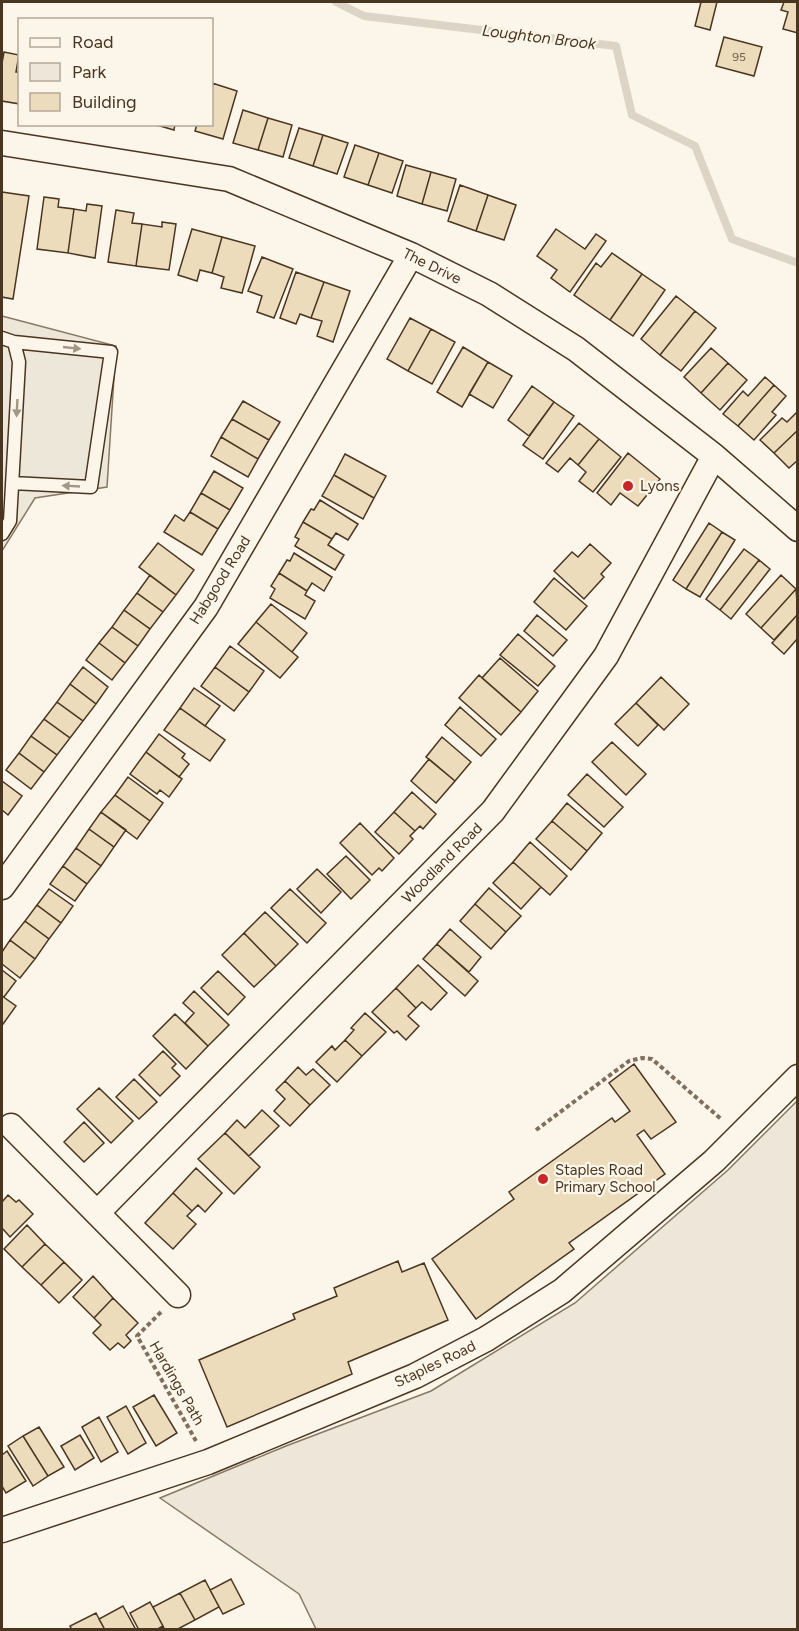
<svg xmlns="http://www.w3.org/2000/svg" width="799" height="1631" viewBox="0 0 799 1631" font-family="Figtree,sans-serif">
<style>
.green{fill:#ede6d9;stroke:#887966;stroke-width:1.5}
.parking{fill:#ede7d9;stroke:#887966;stroke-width:1.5}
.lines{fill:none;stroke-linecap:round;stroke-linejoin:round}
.stream{stroke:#dcd4c6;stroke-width:8}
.building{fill:#ecdcbc;stroke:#4a3520;stroke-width:1.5}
.lane-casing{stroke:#4a3520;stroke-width:15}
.street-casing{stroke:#4a3520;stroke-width:27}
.path{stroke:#7f6f5c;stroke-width:4;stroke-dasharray:4.5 3;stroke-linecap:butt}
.lane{stroke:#fbf6e9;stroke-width:12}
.street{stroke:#fbf6e9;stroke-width:24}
.oneway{fill:#a29684}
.poi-dot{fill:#c62828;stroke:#fbf6e9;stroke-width:2}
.labels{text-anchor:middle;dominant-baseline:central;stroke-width:4.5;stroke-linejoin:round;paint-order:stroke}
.number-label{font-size:12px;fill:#725f47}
.street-label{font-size:15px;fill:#4a3520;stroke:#fbf6e9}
.poi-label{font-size:15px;fill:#4a3520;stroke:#fbf6e9;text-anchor:start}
.water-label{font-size:16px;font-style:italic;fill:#4a3520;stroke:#fbf6e9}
</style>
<rect width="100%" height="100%" fill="#fbf6e9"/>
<!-- green -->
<path class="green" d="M797,1101V1629H316L299,1594L160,1498L286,1446L431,1391L575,1303L728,1170Z"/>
<!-- parking -->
<path class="parking" d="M2,316L116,346L107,487L35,498L2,551Z"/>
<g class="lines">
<!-- stream -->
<path class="stream" d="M336,2L364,16L616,46L632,115L695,146L732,239L798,263"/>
</g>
<!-- building -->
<path class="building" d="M701,2H717L710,30L695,26Z
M784,2H798V33L783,29L788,12L781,10Z
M724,37L762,47L754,76L716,66Z
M4,52L19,55L16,72H20V104L2,101V63Z
M212,83L237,91L223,139L195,131L197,124H212Z
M243,110L268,118L258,150L233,143Z
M268,118L292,125L283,157L258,150Z
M153,124H175L174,130Z
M299,128L323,135L313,166L289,158Z
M323,135L348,143L337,174L313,166Z
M355,145L379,153L368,185L344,177Z
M379,153L403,161L392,193L368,185Z
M406,165L431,172L422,204L397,196Z
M431,172L456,179L447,211L422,204Z
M460,185L488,195L476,231L448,221Z
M2,192L29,196L13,299L2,297Z
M488,195L516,205L504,240L476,231Z
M44,197L59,199L58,207L74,209L68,253L37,249Z
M87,204L102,206L95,258L68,253L74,209L86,211Z
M116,210L134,213L132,223L142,224L136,266L108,262Z
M162,222L176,224L169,270L136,266L142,224L162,227Z
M192,229L222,237L212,273L200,270L197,281L178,275Z
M556,229L585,249L596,234L606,241L570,292L551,278L557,270L537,256Z
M222,237L255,246L242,293L221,288L224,277L212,273Z
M612,253L642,274L610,320L574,295L596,263L601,267Z
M262,257L293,269L274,318L257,312L262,296L248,291Z
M296,272L324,282L311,318L300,314L296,324L280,318Z
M642,274L665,290L633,336L610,320Z
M324,282L350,291L333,342L317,336L322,321L311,318Z
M676,296L695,311L660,355L641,339Z
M695,311L716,328L681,371L660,355Z
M410,318L431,329L408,371L387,359Z
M431,329L455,342L432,384L408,371Z
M463,347L488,362L462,407L437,392Z
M711,348L728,363L701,393L684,377Z
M488,362L512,376L493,408L469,394Z
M728,363L747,380L720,410L701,393Z
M765,377L774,385L738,426L723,414L743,391L748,396Z
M774,385L786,396L772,412L776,415L754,440L738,426Z
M532,386L554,402L529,436L508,420Z
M243,401L280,422L269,440L232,419Z
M554,402L574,416L543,459L523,445Z
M798,411V430L774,453L760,440L782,418L787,422Z
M232,419L269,440L258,459L221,437Z
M579,423L599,439L578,465L570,458L558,472L546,463Z
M798,430V460L789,468L774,453Z
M221,437L258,459L248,477L211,456Z
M599,439L621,457L593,492L579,481L586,472L578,465Z
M628,453L660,479L638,506L620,493L611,505L597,493Z
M345,454L386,476L374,498L334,475Z
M214,471L243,488L230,510L201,493Z
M334,475L374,498L363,519L322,496Z
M201,493L230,510L218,529L190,512Z
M320,500L358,524L348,540L336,533L332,539L303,522L311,509L314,510Z
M190,512L218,529L202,555L164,532L175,515L184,521Z
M303,522L332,539L328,545L344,555L335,570L295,546L299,539L295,537Z
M709,523L722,532L686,589L673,580Z
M722,532L735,540L700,597L686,589Z
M158,543L194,570L176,595L139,567Z
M590,544L611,563L601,574L604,577L584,599L554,571L572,552L578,557Z
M744,549L759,560L720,610L706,599Z
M294,553L332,577L324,591L312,583L307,591L279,573L287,560L290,561Z
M759,560L770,569L731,619L720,610Z
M279,573L307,591L305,595L315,601L305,619L270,598L275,589L271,586Z
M150,575L176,595L163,612L137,593Z
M781,575L796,589L761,628L746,614Z
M554,578L587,606L566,630L534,602Z
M796,589L798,614L774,640L761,628Z
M137,593L163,612L150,629L124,610Z
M271,604L307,633L292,652L256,622Z
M124,610L150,629L138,646L112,627Z
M798,614V638L784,654L772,643Z
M537,615L567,640L553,656L524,631Z
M256,622L298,657L280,678L238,644Z
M112,627L138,646L125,663L99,643Z
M518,634L555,666L538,686L500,655Z
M99,643L125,663L112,680L86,660Z
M230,646L264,671L249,692L215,667Z
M500,658L538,691L521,712L482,678Z
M83,667L108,687L96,704L70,684Z
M215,667L249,692L234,711L201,686Z
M479,675L521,712L501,735L459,698Z
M661,677L689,704L664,730L636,703Z
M70,684L96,704L83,721L57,702Z
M194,688L220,706L205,726L180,708Z
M57,702L83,721L70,738L44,719Z
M636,703L658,725L638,746L615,724Z
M460,707L496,739L481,756L445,725Z
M180,708L225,740L210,761L164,730Z
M44,719L70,738L57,755L31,736Z
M159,734L185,754L182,758L189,764L179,777L146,752Z
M31,736L57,755L44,772L19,753Z
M442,737L471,762L455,781L426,757Z
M612,742L646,774L626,795L592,762Z
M146,752L182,779L169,797L160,790L157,794L130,774Z
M19,753L44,772L31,789L6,770Z
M429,759L455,781L436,803L411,781Z
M587,774L623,807L604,827L568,795Z
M128,777L163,803L150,821L115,795Z
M2,781L22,796L8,815L2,810Z
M412,792L436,814L423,829L420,826L415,831L394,812Z
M115,795L150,821L137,839L101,812Z
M567,803L602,833L587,851L552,821Z
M101,812L126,830L114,847L89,829Z
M394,812L415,831L410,836L413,839L399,854L375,832Z
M552,821L587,851L571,870L536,839Z
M360,823L394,858L382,871L379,868L372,875L340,843Z
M89,829L114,847L101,866L76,848Z
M530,842L567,876L550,895L513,862Z
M76,848L101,866L87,884L63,866Z
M346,856L370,880L351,899L327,874Z
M513,862L541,887L521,909L493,883Z
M63,866L87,884L75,901L50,884Z
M317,869L341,892L321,913L297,889Z
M489,888L521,916L506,932L475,904Z
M49,889L73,906L61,923L37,905Z
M290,889L326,923L307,943L271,908Z
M475,904L506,932L491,949L460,921Z
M37,905L61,923L49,939L25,921Z
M265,912L298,944L276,966L244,933Z
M25,921L49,939L35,959L10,940Z
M450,929L481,957L469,972L437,944Z
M244,933L276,966L254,987L222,955Z
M10,940L35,959L20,978L2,964V952Z
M437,944L478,981L465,996L423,959Z
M418,965L447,993L431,1010L422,1002L416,1008L396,988Z
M2,970L16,981L4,997L2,996Z
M218,971L245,997L228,1015L201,988Z
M396,988L416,1008L408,1016L419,1026L406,1040L397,1031L394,1033L372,1012Z
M194,991L229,1025L208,1046L185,1023L194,1013L183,1003Z
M2,996L16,1006L3,1024L2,1023Z
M365,1013L386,1032L362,1056L345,1040L354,1030L351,1028Z
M175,1014L208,1046L186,1069L153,1036Z
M345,1040L362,1056L337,1082L316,1062L332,1046L335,1050Z
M163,1051L176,1064L172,1068L180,1076L160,1096L139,1075Z
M634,1064L676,1122L651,1139L644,1130L637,1135L665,1174L569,1243L574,1249L476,1319L432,1259L514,1199L509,1192L612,1118L615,1122L630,1111L609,1083Z
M298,1067L306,1075L313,1069L330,1085L310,1105L285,1081Z
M134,1079L157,1102L139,1119L116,1097Z
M285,1081L310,1105L290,1126L274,1111L285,1099L276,1090Z
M99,1088L133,1121L111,1143L77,1109Z
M262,1110L279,1126L249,1156L225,1133L237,1120L245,1128Z
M84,1122L104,1143L84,1162L64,1142Z
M225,1133L260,1167L234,1194L198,1159Z
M196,1168L222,1193L205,1212L198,1205L192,1211L173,1193Z
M173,1193L192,1211L187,1216L196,1224L173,1249L145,1223Z
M8,1195L16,1202L19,1200L33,1214L10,1237L2,1228V1202Z
M27,1225L45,1244L22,1267L4,1249Z
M45,1244L64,1262L41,1285L22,1267Z
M398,1261L402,1272L424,1263L448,1320L348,1362L352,1374L227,1427L199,1360L295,1319L293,1314L337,1296L334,1288Z
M64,1262L82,1280L59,1303L41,1285Z
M93,1276L113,1298L94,1318L73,1297Z
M113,1298L138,1323L126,1335L131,1341L124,1348L118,1343L110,1350L93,1333L101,1325L94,1318Z
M154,1395L177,1433L156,1446L133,1407Z
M126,1406L146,1443L128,1454L107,1417Z
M99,1417L118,1452L101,1462L82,1427Z
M39,1427L64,1467L48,1476L23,1436Z
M80,1435L94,1458L75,1470L61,1446Z
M23,1436L48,1476L33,1486L8,1446Z
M7,1451L26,1481L6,1493L2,1486V1455Z
M231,1579L244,1604L223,1614L210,1590Z
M205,1580L219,1607L195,1620L180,1593Z
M180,1593L195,1620L176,1630H165L153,1607Z
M150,1602L163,1626L156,1630H139L130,1613Z
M123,1606L136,1630H105L99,1619Z
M96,1613L105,1630H72L70,1626Z"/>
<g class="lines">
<!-- lane casing -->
<g class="lane-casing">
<path id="lane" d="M2,338L14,342L19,362L10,521L2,534
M12,483L91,487L111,352L14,342"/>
</g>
<!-- street casing -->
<g class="street-casing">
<path id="street" d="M2,143L229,179L411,255L489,294L576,349L714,456L798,529
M2,887L206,607L411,255
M11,1126L178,1295
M97,1213L493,811L606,656L714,456
M2,1530L208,1462L415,1376L486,1339L562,1291L714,1161L798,1077"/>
</g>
<!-- path -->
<path class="path" d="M536,1130L629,1061L642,1058L652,1059L721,1119
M161,1312L137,1336L196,1441"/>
<!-- lane -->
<use href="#lane" class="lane"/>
<!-- street -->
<use href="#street" class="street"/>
</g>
<!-- one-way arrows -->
<defs><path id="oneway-solid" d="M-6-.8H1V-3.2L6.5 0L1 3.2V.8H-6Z" transform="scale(1.5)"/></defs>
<g class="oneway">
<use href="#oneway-solid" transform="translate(72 348) rotate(6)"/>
<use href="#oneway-solid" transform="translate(17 408) rotate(93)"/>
<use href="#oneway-solid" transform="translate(71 486) rotate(-177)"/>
</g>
<!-- markers -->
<g class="poi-dot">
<circle cx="628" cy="486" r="6"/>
<circle cx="543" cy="1179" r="6"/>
</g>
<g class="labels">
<!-- number labels -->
<g class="number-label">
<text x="739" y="57">95</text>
</g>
<!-- street labels -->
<g class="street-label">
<text transform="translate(432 266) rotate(26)">The Drive</text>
<text transform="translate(220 580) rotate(-58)">Habgood Road</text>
<text transform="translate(442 863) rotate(-45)">Woodland Road</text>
<text transform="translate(435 1364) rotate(-26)">Staples Road</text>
<text transform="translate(177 1383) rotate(60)">Hardings Path</text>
</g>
<!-- poi labels -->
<g class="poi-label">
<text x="640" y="486">Lyons</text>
<text x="555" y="1170">Staples Road<tspan x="555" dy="17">Primary School</tspan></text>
</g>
<!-- water labels -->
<g class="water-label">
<text transform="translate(539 37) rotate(7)">Loughton Brook</text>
</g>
</g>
<!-- border -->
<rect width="799" height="1631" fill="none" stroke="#4a3520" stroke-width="6"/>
<!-- legend -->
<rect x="18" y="18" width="195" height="108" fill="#fbf6e9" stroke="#b4a999" stroke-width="1.5"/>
<rect x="30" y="38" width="30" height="9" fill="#fbf6e9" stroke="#b4a999" stroke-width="1.5"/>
<text x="72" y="48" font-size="18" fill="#4a3520">Road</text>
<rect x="30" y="63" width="30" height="18" fill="#ede6d9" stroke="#b4a999" stroke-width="1.5"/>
<text x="72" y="78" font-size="18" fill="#4a3520">Park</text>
<rect x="30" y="93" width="30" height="18" fill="#ecdcbc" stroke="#b4a999" stroke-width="1.5"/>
<text x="72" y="108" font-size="18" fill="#4a3520">Building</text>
</svg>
